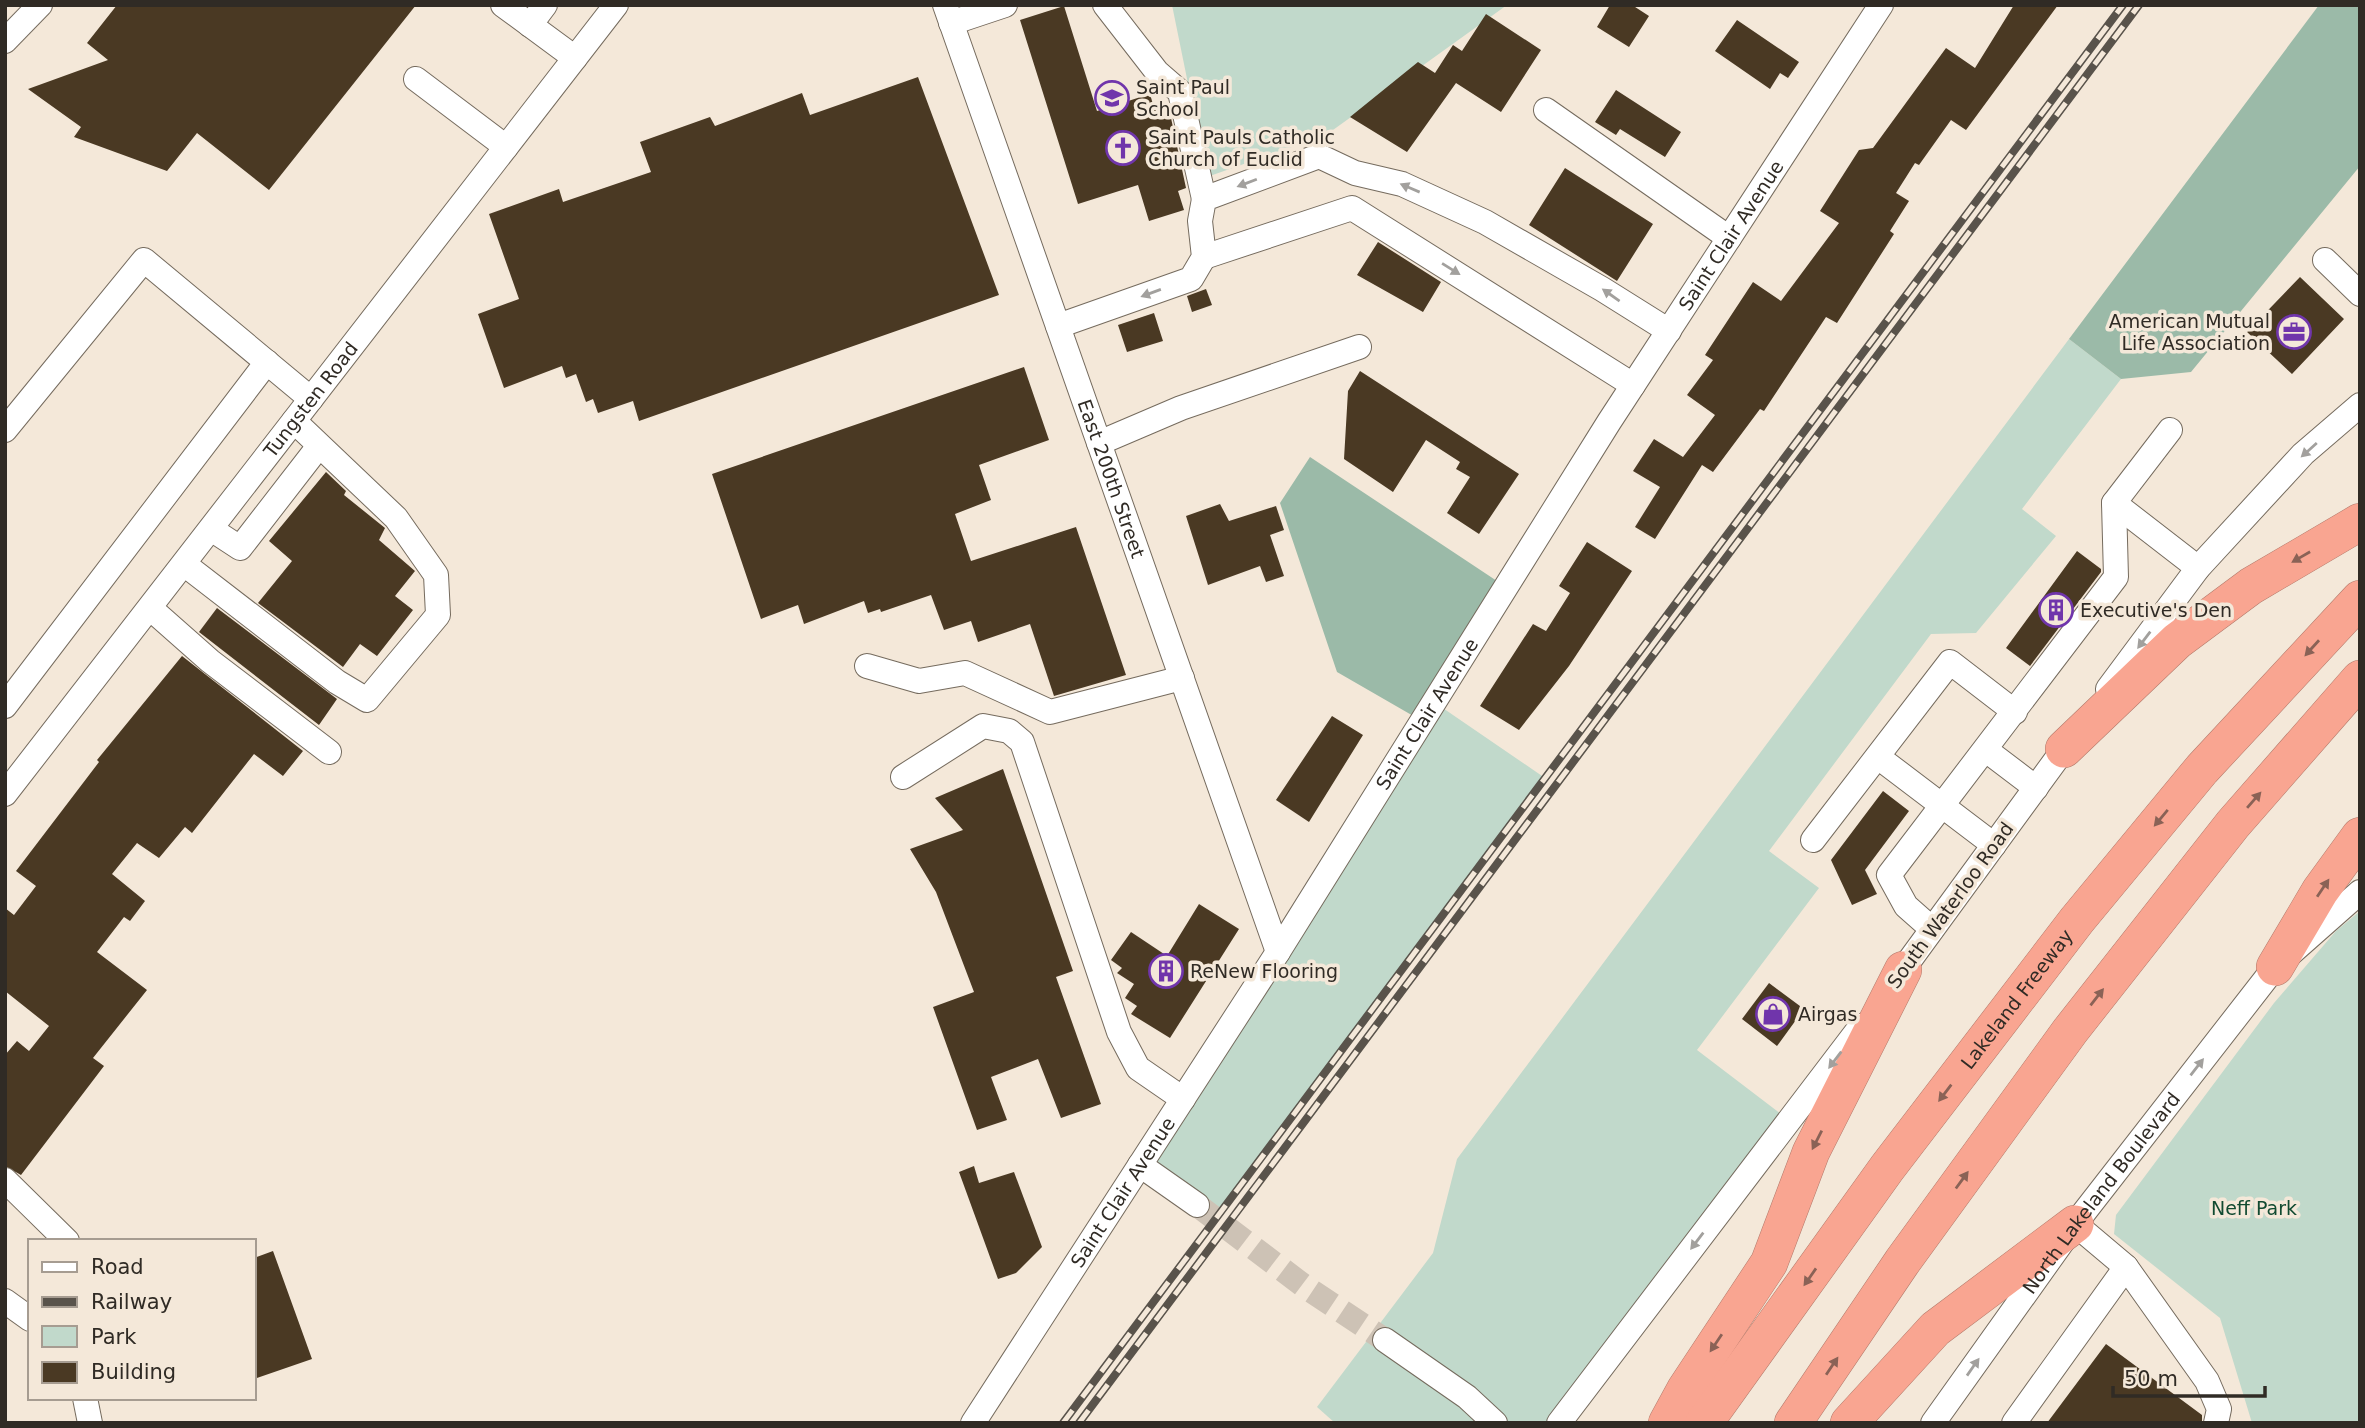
<svg xmlns="http://www.w3.org/2000/svg" width="2365" height="1428" viewBox="0 0 2365 1428" font-family="'DejaVu Sans',sans-serif">
<style>
.green{fill:#c1d9cb}
.forest{fill:#9bbaa8}
.building{fill:#4a3923}
.lines{fill:none;stroke-linecap:round;stroke-linejoin:round}
.minor-tunnel{stroke:#cdc2b5;stroke-width:24;stroke-dasharray:24 12;stroke-linecap:butt}
.minor-casing{stroke:#756b5e;stroke-width:26}
.highway-casing{stroke:#b37a6b;stroke-width:38}
.minor{stroke:#fff;stroke-width:24}
.highway{stroke:#f9a591;stroke-width:37}
.rail-casing{stroke:#59534b;stroke-width:8}
.rail{stroke:#f4e8d9;stroke-width:5;stroke-dasharray:16;stroke-linecap:butt}
.oneway{fill:#a2a09d}
.oneway2{fill:#8a6256}
.labels{text-anchor:middle;dominant-baseline:central;stroke-width:7;stroke-linejoin:round;paint-order:stroke}
.poi-label{font-size:19px;fill:#302b25;stroke:#f4e8d9;text-anchor:start}
.street-label{font-size:19px;fill:#302b25;stroke:#f4e8d9}
.park-label{font-size:19px;fill:#114a31;stroke:#f4e8d9}
</style>
<rect width="100%" height="100%" fill="#f4e8d9"/>
<!-- green -->
<path class="green" d="M1172,5H1507L1326,135L1207,177Z
M2069,339L2121,379L2022,509L2056,536L1976,633L1931,634L1769,851L1819,888L1697,1050L1789,1120L1559,1423H1335L1317,1407L1433,1253L1457,1159Z
M1434,702L1545,778L1216,1219L1140,1165Z
M2360,911V1423H2252L2220,1318L2114,1234L2116,1215L2274,1003L2336,931Z"/>
<!-- forest -->
<path class="forest" d="M2319,5H2360V166L2191,372L2121,379L2069,339Z
M1310,457L1506,587L1422,721L1337,672L1280,503Z"/>
<!-- building -->
<path class="building" d="M117,5H416L269,190L197,133L167,171L74,137L81,127L28,89L108,60L87,43Z
M1610,5H1632L1649,16L1629,47L1597,27Z
M2014,5H2058L1966,130L1951,120L1919,165L1915,163L1896,193L1909,201L1890,231L1894,234L1837,323L1826,317L1764,411L1760,409L1713,472L1702,465L1655,539L1635,527L1660,487L1633,471L1654,439L1683,457L1715,415L1687,395L1713,360L1705,355L1753,282L1781,301L1839,223L1820,211L1859,150L1873,148L1946,48L1975,68Z
M1064,6L1097,111L1150,94L1154,108L1168,104L1186,188L1178,191L1184,210L1149,221L1138,185L1078,204L1020,20Z
M1486,14L1541,50L1501,112L1456,83L1407,152L1350,117L1418,62L1435,73L1453,45L1462,51Z
M1737,20L1799,62L1788,78L1780,73L1770,89L1715,51Z
M918,77L999,295L639,421L633,401L598,413L593,399L586,402L576,374L566,378L562,366L504,388L478,314L519,299L489,214L559,189L563,202L651,172L640,142L710,117L715,126L802,93L810,115Z
M1616,90L1681,132L1665,157L1620,129L1616,135L1595,122Z
M1565,168L1653,224L1617,281L1529,225Z
M1378,242L1441,282L1423,312L1357,275Z
M2300,277L2344,319L2292,374L2247,332Z
M1206,289L1212,305L1192,312L1187,296Z
M1154,313L1163,341L1127,352L1118,325Z
M1024,367L1049,440L979,465L991,500L955,514L971,561L1076,527L1126,675L1054,696L1030,624L978,642L971,621L944,630L931,595L881,612L880,609L868,613L864,601L804,624L798,605L761,619L712,474Z
M1360,371L1519,474L1479,534L1447,513L1470,477L1456,469L1460,462L1426,440L1393,492L1344,459L1348,391Z
M326,472L346,491L344,495L385,528L379,540L415,571L395,596L413,610L377,656L360,644L343,667L258,603L292,561L269,541Z
M1220,504L1229,521L1276,506L1284,530L1270,535L1284,576L1266,582L1260,566L1208,585L1186,516Z
M1587,542L1632,571L1569,666L1519,730L1480,706L1533,624L1546,631L1570,593L1559,586Z
M2077,551L2101,569V572L2030,666L2006,648Z
M217,608L337,699L319,725L199,632Z
M182,656L303,751L283,776L254,754L192,833L185,827L159,858L137,843L112,874L145,901L130,921L124,917L97,952L147,990L93,1058L104,1066L21,1175L5,1166V1055L17,1041L29,1051L49,1026L5,991V908L14,915L36,886L16,871L99,762L97,760Z
M1332,716L1363,735L1309,822L1276,800Z
M1003,769L1073,971L1056,977L1101,1104L1061,1118L1038,1059L991,1077L1007,1120L977,1130L933,1007L974,992L936,892L910,849L963,830L935,798Z
M1883,791L1909,811L1865,870L1877,894L1852,905L1831,860Z
M1199,904L1239,929L1170,1038L1131,1014L1137,1006L1125,998L1134,984L1117,973L1122,968L1111,960L1131,932L1167,956Z
M1769,983L1804,1009L1777,1046L1742,1019Z
M974,1166L979,1183L1014,1172L1042,1247L1016,1273L998,1279L959,1172Z
M273,1251L312,1359L254,1379V1258Z
M2106,1344L2202,1415V1423H2047Z"/>
<g class="lines">
<!-- minor-tunnel -->
<path class="minor-tunnel" d="M1197,1205L1304,1286L1385,1340"/>
<!-- minor casing -->
<g class="minor-casing">
<g id="minor">
<path d="M503,5L575,58"/>
<path id="s1" d="M945,5L1278,952"/>
<path d="M1105,5L1157,72L1180,92L1204,199"/>
<path d="M951,23L1005,5"/>
<path d="M530,25L545,5"/>
<path d="M5,41L40,5"/>
<path d="M416,79L506,147"/>
<path d="M1546,110L1729,238"/>
<path d="M1204,257L1352,208L1633,385"/>
<path d="M2325,260L2360,294"/>
<path d="M1058,326L1191,279L1204,257L1200,221L1204,199L1319,156L1355,173L1402,184L1485,222L1602,289L1669,331"/>
<path d="M5,430L144,260L311,399"/>
<path d="M2170,430L2114,503L2198,568"/>
<path d="M1099,443L1181,408L1359,347"/>
<path d="M211,529L240,548L319,446"/>
<path d="M184,564L337,682L367,700L438,615L436,575L396,518L294,421"/>
<path d="M150,608L210,661L329,752"/>
<path d="M867,666L919,681L965,673L1050,712L1182,678"/>
<path d="M2108,689L2198,568L2303,454L2360,405"/>
<path d="M5,706L267,362"/>
<path d="M1986,750L2036,788"/>
<path d="M1878,757L1994,845"/>
<path d="M903,777L983,726L1009,731L1022,742L1119,1032L1138,1068L1183,1099"/>
<path id="s2" d="M5,794L616,5"/>
<path d="M1813,840L1950,662L2015,712"/>
<path d="M1932,929L1906,906L1889,875L2116,577L2114,503"/>
<path d="M1893,983L2072,738"/>
<path d="M1140,1165L1197,1205"/>
<path d="M5,1180L67,1241"/>
<path d="M2075,1224L2126,1267L2207,1381L2219,1409L2216,1423"/>
<path d="M5,1301L30,1319"/>
<path d="M1385,1340L1467,1397L1495,1423"/>
<path d="M85,1398L90,1423"/>
<path id="s3" d="M973,1423L1278,952L1609,422L1881,5"/>
<path d="M1559,1423L1861,1026"/>
<path id="s4" d="M1933,1423L2075,1224L2275,967L2360,892"/>
<path d="M2014,1423L2126,1267"/>
</g>
</g>
<!-- highway casing -->
<g class="highway-casing">
<g id="highway">
<path d="M2064,749L2177,641L2251,586L2360,522"/>
<path d="M2275,967L2320,891L2360,836"/>
<path d="M1667,1423L1685,1390L1769,1263L1811,1152L1903,970"/>
<path id="s5" d="M1704,1423L1887,1168L2077,920L2202,769L2360,599"/>
<path d="M1793,1423L1902,1262L2070,1031L2233,824L2360,679"/>
<path d="M1849,1423L1935,1329L2075,1224"/>
</g>
</g>
<!-- minor -->
<use href="#minor" class="minor"/>
<!-- highway -->
<use href="#highway" class="highway"/>
<!-- rail casing -->
<g class="rail-casing">
<path id="rail" d="M1063,1423L2123,5
M1079,1423L2139,5"/>
</g>
<!-- rail -->
<use href="#rail" class="rail"/>
</g>
<!-- one-way arrows -->
<defs><path id="oneway-solid" d="M-6-.8H1V-3.2L6.5 0L1 3.2V.8H-6Z" transform="scale(1.75)"/></defs>
<g class="oneway">
<use href="#oneway-solid" transform="translate(1247 183) rotate(159)"/>
<use href="#oneway-solid" transform="translate(1410 188) rotate(-157)"/>
<use href="#oneway-solid" transform="translate(1451 269) rotate(32)"/>
<use href="#oneway-solid" transform="translate(1151 293) rotate(160)"/>
<use href="#oneway-solid" transform="translate(1611 295) rotate(-145)"/>
<use href="#oneway-solid" transform="translate(2309 450) rotate(138)"/>
<use href="#oneway-solid" transform="translate(2144 640) rotate(127)"/>
<use href="#oneway-solid" transform="translate(1835 1060) rotate(127)"/>
<use href="#oneway-solid" transform="translate(2197 1067) rotate(-52)"/>
<use href="#oneway-solid" transform="translate(1697 1241) rotate(127)"/>
<use href="#oneway-solid" transform="translate(1973 1367) rotate(-55)"/>
</g>
<g class="oneway2">
<use href="#oneway-solid" transform="translate(2301 557) rotate(150)"/>
<use href="#oneway-solid" transform="translate(2312 648) rotate(132)"/>
<use href="#oneway-solid" transform="translate(2254 800) rotate(-49)"/>
<use href="#oneway-solid" transform="translate(2161 818) rotate(130)"/>
<use href="#oneway-solid" transform="translate(2323 888) rotate(-56)"/>
<use href="#oneway-solid" transform="translate(2097 997) rotate(-52)"/>
<use href="#oneway-solid" transform="translate(1945 1093) rotate(127)"/>
<use href="#oneway-solid" transform="translate(1817 1140) rotate(117)"/>
<use href="#oneway-solid" transform="translate(1962 1180) rotate(-54)"/>
<use href="#oneway-solid" transform="translate(1810 1277) rotate(125)"/>
<use href="#oneway-solid" transform="translate(1716 1343) rotate(124)"/>
<use href="#oneway-solid" transform="translate(1832 1366) rotate(-56)"/>
</g>
<!-- icons -->
<defs>
<g id="school-ring" transform="scale(1.75)"><circle r="9.5" fill="#f4e8d9" stroke="#7035ab" stroke-width="1.5"/><path d="M0-5L7-2L0 1L-7-2ZM-4 1L0 2.5L4 1V4Q0 6-4 4Z" fill="#7035ab"/></g>
<g id="church-ring" transform="scale(1.75)"><circle r="9.5" fill="#f4e8d9" stroke="#7035ab" stroke-width="1.5"/><path d="M-1.2-6h2.4v3.5h3.3v2.4h-3.3V6h-2.4V-.1h-3.3v-2.4h3.3Z" fill="#7035ab"/></g>
<g id="office-ring" transform="scale(1.75)"><circle r="9.5" fill="#f4e8d9" stroke="#7035ab" stroke-width="1.5"/><path d="M-6-3h4V-5.5h4V-3h4V5H-6ZM-1-4.5V-3h2v-1.5ZM-6 0V1H6V0Z" fill="#7035ab"/></g>
<g id="building-ring" transform="scale(1.75)"><circle r="9.5" fill="#f4e8d9" stroke="#7035ab" stroke-width="1.5"/><path d="M-4-6H4V6H1V3H-1V6H-4ZM-2.5-4.3h1.7v1.8h-1.7ZM.8-4.3h1.7v1.8H.8ZM-2.5-1h1.7V.8h-1.7ZM.8-1h1.7V.8H.8Z" fill="#7035ab"/></g>
<g id="shop-ring" transform="scale(1.75)"><circle r="9.5" fill="#f4e8d9" stroke="#7035ab" stroke-width="1.5"/><path d="M-5-2.5h2.3a2.7 3.5 0 0 1 5.4 0H5L5.5 6h-11ZM-1.5-2.5h3a1.5 2.3 0 0 0-3 0Z" fill="#7035ab"/></g>
</defs>
<g fill-rule="evenodd">
<use href="#school-ring" x="1112" y="98"/>
<use href="#church-ring" x="1123" y="148"/>
<use href="#office-ring" x="2294" y="332"/>
<use href="#building-ring" x="2056" y="610"/>
<use href="#building-ring" x="1166" y="971"/>
<use href="#shop-ring" x="1773" y="1014"/>
</g>
<g class="labels">
<!-- poi labels -->
<g class="poi-label">
<text x="1136" y="87">Saint Paul<tspan x="1136" dy="22">School</tspan></text>
<text x="1148" y="137">Saint Pauls Catholic<tspan x="1148" dy="22">Church of Euclid</tspan></text>
<text x="2270" y="321" text-anchor="end">American Mutual<tspan x="2270" dy="22">Life Association</tspan></text>
<text x="2080" y="610">Executive's Den</text>
<text x="1190" y="971">ReNew Flooring</text>
<text x="1798" y="1014">Airgas</text>
</g>
<!-- street labels -->
<g class="street-label">
<text stroke="none"><textPath href="#s3" startOffset="1409">Saint Clair Avenue</textPath></text>
<text stroke="none"><textPath href="#s2" startOffset="499">Tungsten Road</textPath></text>
<text stroke="none"><textPath href="#s1" startOffset="502">East 200th Street</textPath></text>
<text stroke="none"><textPath href="#s3" startOffset="842">Saint Clair Avenue</textPath></text>
<text transform="translate(1950 905) rotate(-54)">South Waterloo Road</text>
<text stroke="none"><textPath href="#s5" startOffset="527">Lakeland Freeway</textPath></text>
<text stroke="none"><textPath href="#s3" startOffset="275">Saint Clair Avenue</textPath></text>
<text stroke="none"><textPath href="#s4" startOffset="285">North Lakeland Boulevard</textPath></text>
</g>
<!-- park labels -->
<g class="park-label">
<text x="2254" y="1208">Neff Park</text>
</g>
</g>
<!-- border -->
<rect width="2365" height="1428" fill="none" stroke="#302b25" stroke-width="14"/>
<!-- legend -->
<rect x="28" y="1239" width="228" height="161" fill="#f4e8d9" stroke="#a69c91" stroke-width="2"/>
<rect x="42" y="1262" width="35" height="10" fill="#ffffff" stroke="#a69c91" stroke-width="2"/>
<text x="91" y="1274" font-size="21" fill="#302b25">Road</text>
<rect x="42" y="1297" width="35" height="10" fill="#59534b" stroke="#a69c91" stroke-width="2"/>
<text x="91" y="1309" font-size="21" fill="#302b25">Railway</text>
<rect x="42" y="1326" width="35" height="21" fill="#c1d9cb" stroke="#a69c91" stroke-width="2"/>
<text x="91" y="1344" font-size="21" fill="#302b25">Park</text>
<rect x="42" y="1362" width="35" height="21" fill="#4a3923" stroke="#a69c91" stroke-width="2"/>
<text x="91" y="1379" font-size="21" fill="#302b25">Building</text>
<!-- scale -->
<path d="M2113 1386v10h152v-10" fill="none" stroke="#302b25" stroke-width="3.5"/>
<text x="2124" y="1386" font-size="21" fill="#302b25" stroke="#f4e8d9" stroke-width="5" paint-order="stroke">50 m</text>
</svg>
